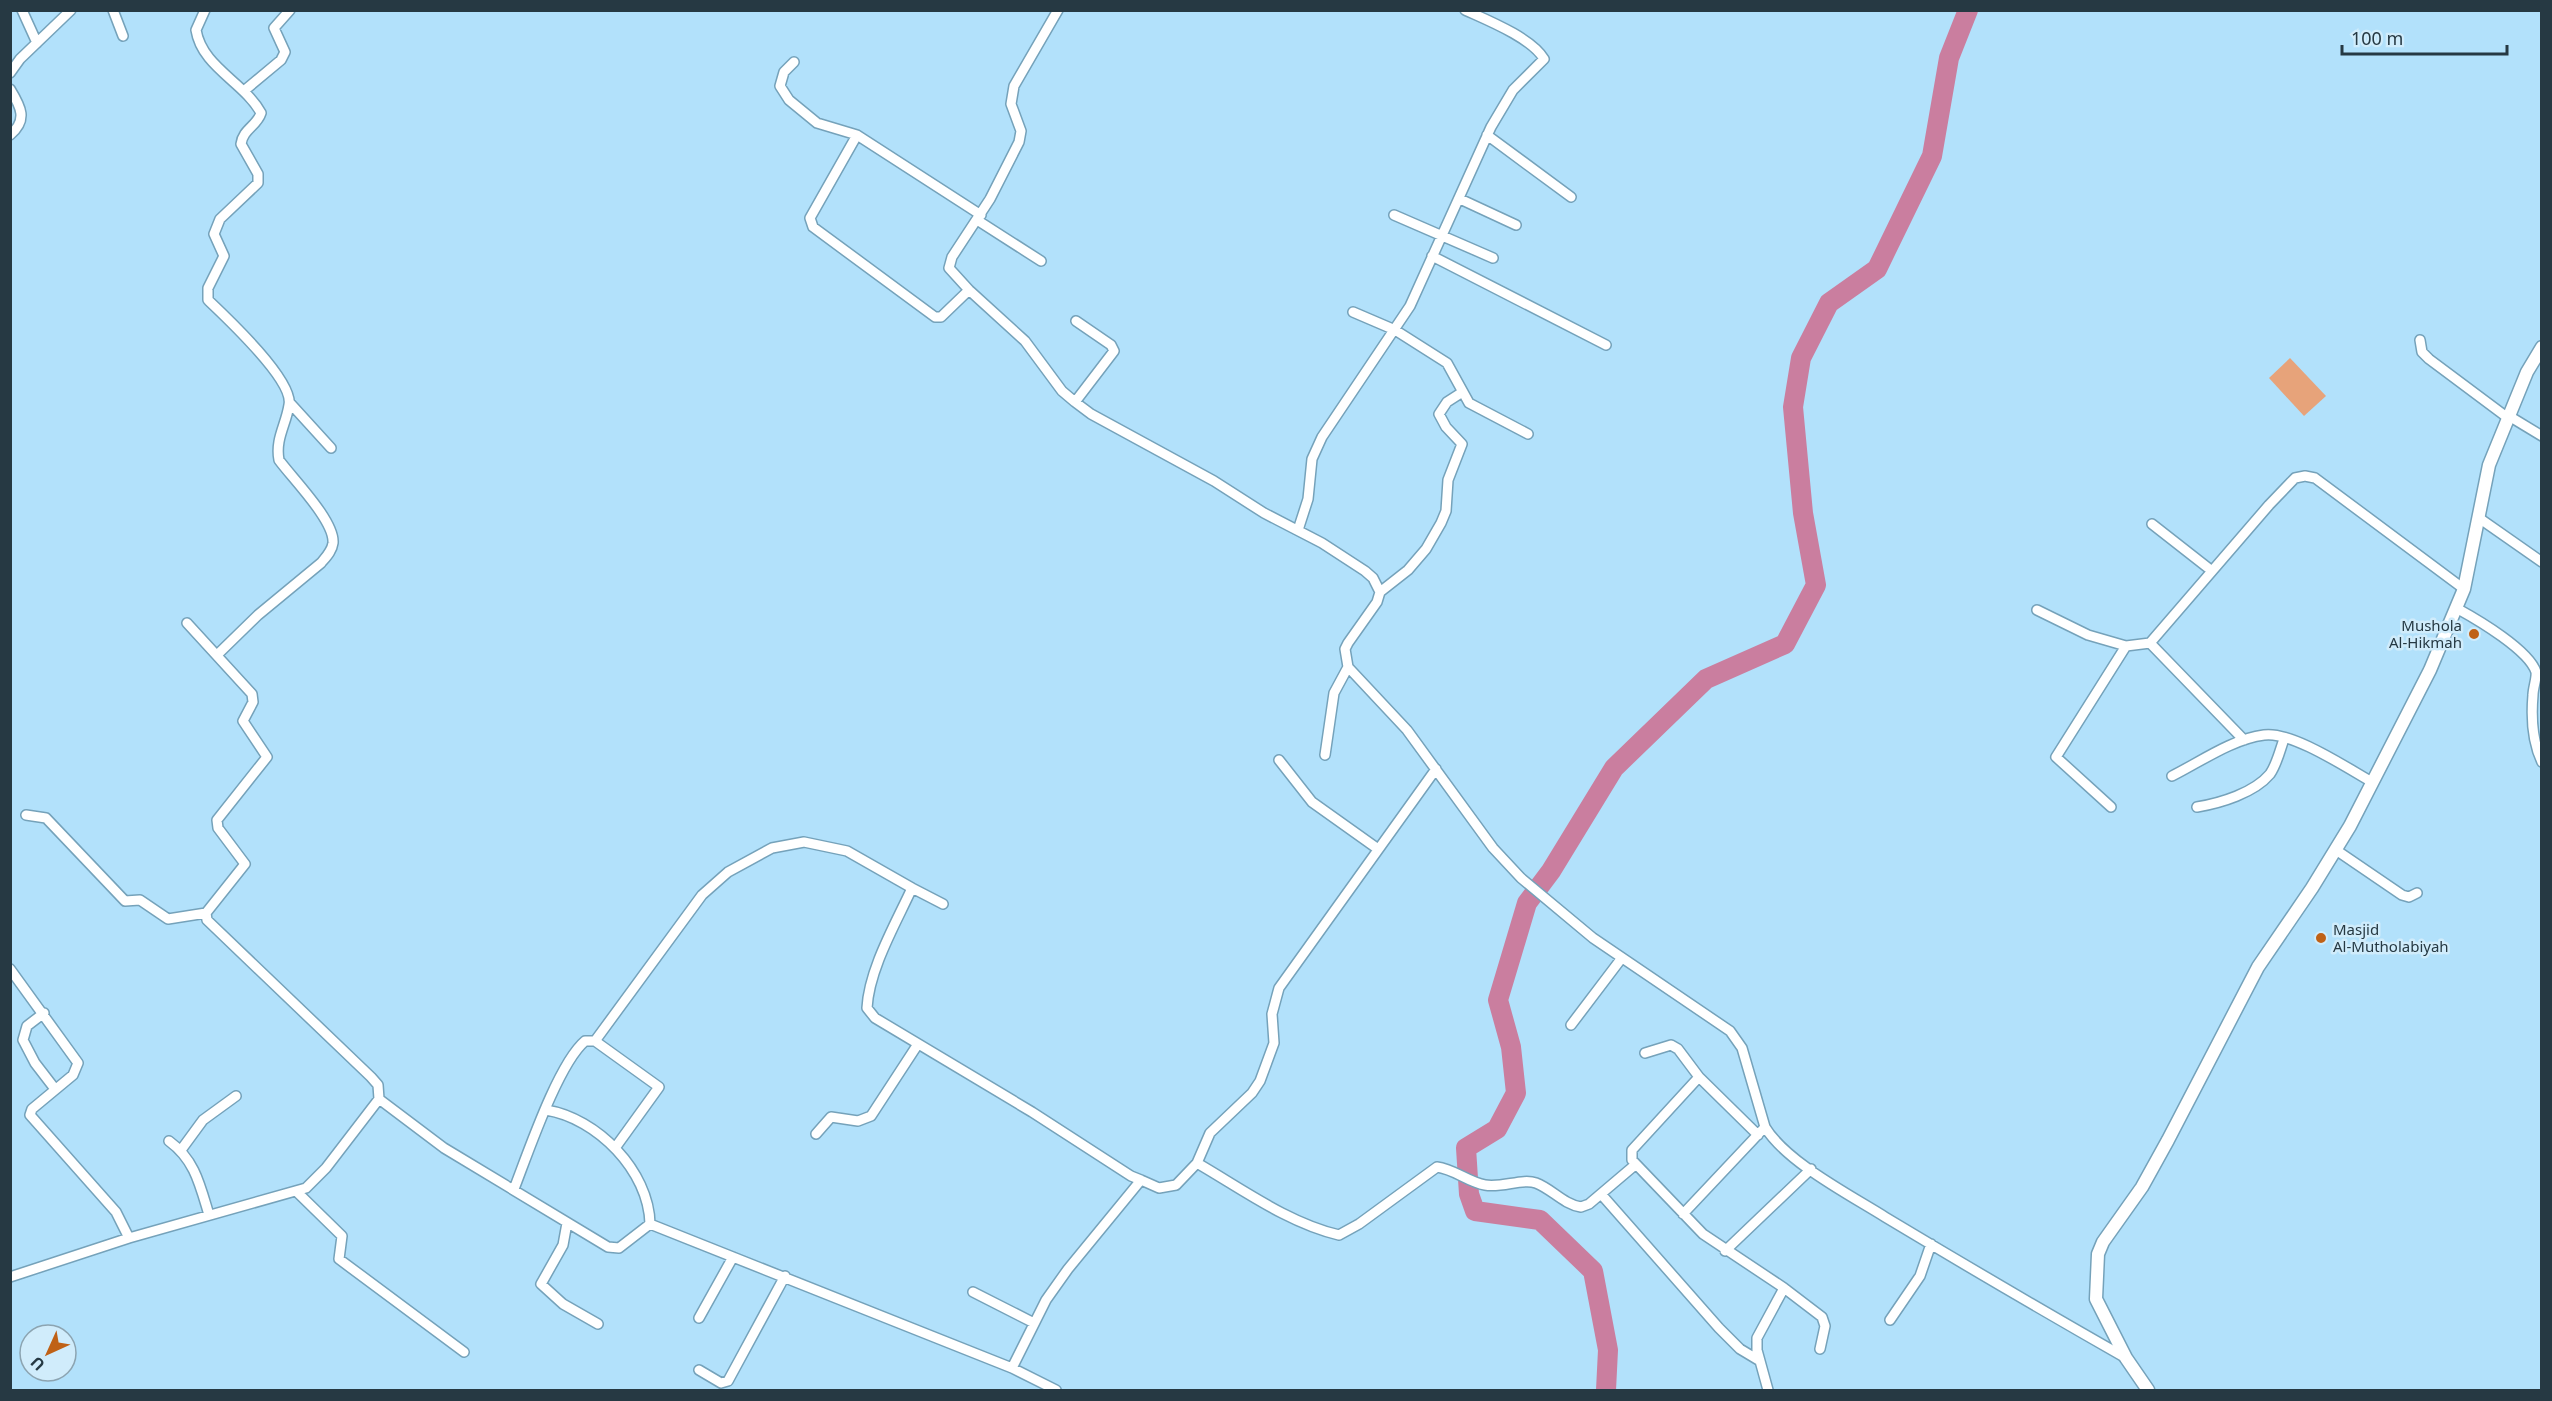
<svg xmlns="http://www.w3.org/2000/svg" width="2552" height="1401" viewBox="0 0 2552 1401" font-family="'Noto Sans',sans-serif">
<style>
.green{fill:#e7a37a}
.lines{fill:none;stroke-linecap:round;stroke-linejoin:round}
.river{stroke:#ca7e9f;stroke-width:20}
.minor-casing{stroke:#75a2ba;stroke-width:12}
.tertiary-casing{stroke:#75a2ba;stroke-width:15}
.minor{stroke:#fff;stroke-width:9}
.tertiary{stroke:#fff;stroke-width:12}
.poi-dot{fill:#bf6116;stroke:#d0ecfb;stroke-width:2}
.labels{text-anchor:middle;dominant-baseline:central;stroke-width:5;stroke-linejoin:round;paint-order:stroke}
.poi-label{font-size:15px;fill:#263943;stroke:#d0ecfb;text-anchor:end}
</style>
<rect width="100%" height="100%" fill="#b2e1fb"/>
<!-- green -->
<path class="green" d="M2290,358L2326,396L2304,416L2269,378Z"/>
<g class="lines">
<!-- river -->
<path class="river" d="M1606,1390L1608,1350L1593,1271L1540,1220L1475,1211L1469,1194L1466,1148L1497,1129L1516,1093L1511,1047L1498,1000L1527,903L1551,871L1614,768L1706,679L1785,644L1816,585L1803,513L1793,407L1801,358L1829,303L1877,269L1932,156L1949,58L1968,10"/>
<!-- minor casing -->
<g class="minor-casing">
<path id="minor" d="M22,10L37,43
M113,10L123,36
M205,10L196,30C202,67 244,82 261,113C257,126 243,129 241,144L258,174V183L220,219L214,234L224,256L208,288V300C227,318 294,381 289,405C286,425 275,439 279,460C292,478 335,521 333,543C332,551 326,557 321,563L258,615L218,654
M1058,10L1014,86L1011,104L1021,131L1019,142L990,199L952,257L949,268L969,290L1025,341L1062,391L1075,402L1091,414L1214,481L1264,513L1322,543L1365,571L1373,578L1380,592L1377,602L1348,643L1345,649L1348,667L1407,730L1493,848L1521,878L1593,938L1730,1031L1742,1048L1765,1127C1786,1162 1850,1195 1885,1217C1965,1265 2045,1312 2126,1358
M794,62L784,72L780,86L789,100L817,123L857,135L981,215
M10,73L20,59L71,10
M10,89C21,107 28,120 10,135
M245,90L281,60L285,52L274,28L290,10
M857,135L810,218L813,227L935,317H941L969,290
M1487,135L1571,197
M1460,199L1516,225
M1394,215L1493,258
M977,220L1041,261
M1432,256L1606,345
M1353,312L1395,330L1447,363L1469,403L1528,434
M2420,340L2422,352L2429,359L2508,418
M1075,402L1114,351L1111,345L1076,321
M290,403L331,448
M2509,416L2542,436
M2479,518L2542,562
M2152,524L2212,571
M1298,530L1308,499L1312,459L1322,437L1410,306L1491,127L1513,90L1544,59C1532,38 1487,20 1465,10
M1380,592L1408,570L1426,549L1441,523L1446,511L1448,480L1462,444L1446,427L1439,414L1447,402L1461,393
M2458,609C2478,620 2529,650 2536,672C2537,678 2533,688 2533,695C2531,718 2532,741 2542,762
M2037,610L2088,635L2126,646
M187,623L252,694L253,702L243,721L267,757L217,820L218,828L245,864L206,913L207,920L371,1077L378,1085L379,1099L444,1148L608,1247L619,1248L650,1224L1012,1368L1056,1390
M2150,643L2244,740
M1325,755L1334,693L1348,667
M1279,760L1312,802L1378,849
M2172,776C2200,762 2232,739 2264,735C2292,731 2347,768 2372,782
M2111,807L2056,757L2126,646L2150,643L2269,505L2295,478L2305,476L2315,478L2464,589
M2197,807C2221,803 2254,793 2270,774C2277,764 2280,750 2284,739
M26,815L46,818L125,901L140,900L168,919L206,913
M2336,850L2402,895L2409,897L2417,893
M912,888L943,904
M10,969L78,1063L73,1075L32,1109L30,1115L116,1212L129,1238L10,1277
M44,1013L27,1026L23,1040L35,1063L55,1089
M1571,1025L1621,959
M595,1041L702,895L728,872L772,848L804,842L847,851L912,888C896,923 869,969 867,1008L875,1018L1032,1112L1131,1176L1141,1180
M1645,1053L1671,1045L1678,1049L1699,1077L1632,1150V1160L1703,1234L1784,1288L1757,1338V1350L1768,1390
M1699,1077L1758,1135
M546,1110C597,1118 649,1171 650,1224
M816,1134L831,1117L858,1121L871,1116L918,1044
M169,1141C195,1160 200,1185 209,1215
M181,1150L203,1120L236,1096
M1197,1163C1242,1189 1288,1223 1339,1235L1359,1224L1437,1167C1454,1169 1468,1182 1485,1185C1503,1188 1522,1178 1536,1183C1552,1189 1563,1204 1581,1207L1589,1204L1635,1165
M514,1189C528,1153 558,1064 585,1041H595L659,1087L615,1148
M296,1191L342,1236L339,1259L464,1352
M1601,1194L1719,1328L1740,1349L1760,1361
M1683,1214L1765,1127
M567,1223L563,1245L541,1284L563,1304L598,1324
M129,1238L306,1188L326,1168L379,1099
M1725,1251L1811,1169
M1784,1288L1822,1317L1825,1326L1820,1349
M973,1292L1034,1323
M699,1318L733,1257
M1890,1320L1920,1276L1931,1244
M1012,1368L1046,1300L1068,1269L1141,1180L1159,1188L1176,1185L1197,1163L1210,1133L1252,1093L1260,1081L1274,1043L1272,1014L1279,988L1436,769
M699,1370L721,1383L728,1381L785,1276"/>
</g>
<!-- tertiary casing -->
<g class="tertiary-casing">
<path id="tertiary" d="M2148,1390L2126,1358L2096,1299L2098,1254L2103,1242L2142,1187L2168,1140L2258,967L2312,888L2350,826L2430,670L2464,589L2489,465L2527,372L2542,347"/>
</g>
<!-- minor -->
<use href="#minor" class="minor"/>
<!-- tertiary -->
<use href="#tertiary" class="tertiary"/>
</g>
<!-- markers -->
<g class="poi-dot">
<circle cx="2474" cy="634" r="6"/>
<circle cx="2321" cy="938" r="6"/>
</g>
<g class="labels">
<!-- poi labels -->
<g class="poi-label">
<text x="2462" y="625">Mushola<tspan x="2462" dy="17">Al-Hikmah</tspan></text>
<text x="2333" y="929" text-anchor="start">Masjid<tspan x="2333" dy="17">Al-Mutholabiyah</tspan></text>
</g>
</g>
<!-- border -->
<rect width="2552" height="1401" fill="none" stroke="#263943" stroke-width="24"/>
<!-- north arrow -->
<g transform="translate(48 1353) rotate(225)"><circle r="28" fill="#d0ecfb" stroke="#8ca4b1" stroke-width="1.5"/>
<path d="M0-4.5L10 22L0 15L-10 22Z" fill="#bf6116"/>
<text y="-9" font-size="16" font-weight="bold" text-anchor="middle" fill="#263943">U</text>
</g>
<!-- scale -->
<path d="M2342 45v9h165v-9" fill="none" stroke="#263943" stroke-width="3"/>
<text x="2351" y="45" font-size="18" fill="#263943" stroke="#d0ecfb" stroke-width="4.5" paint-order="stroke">100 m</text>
</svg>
